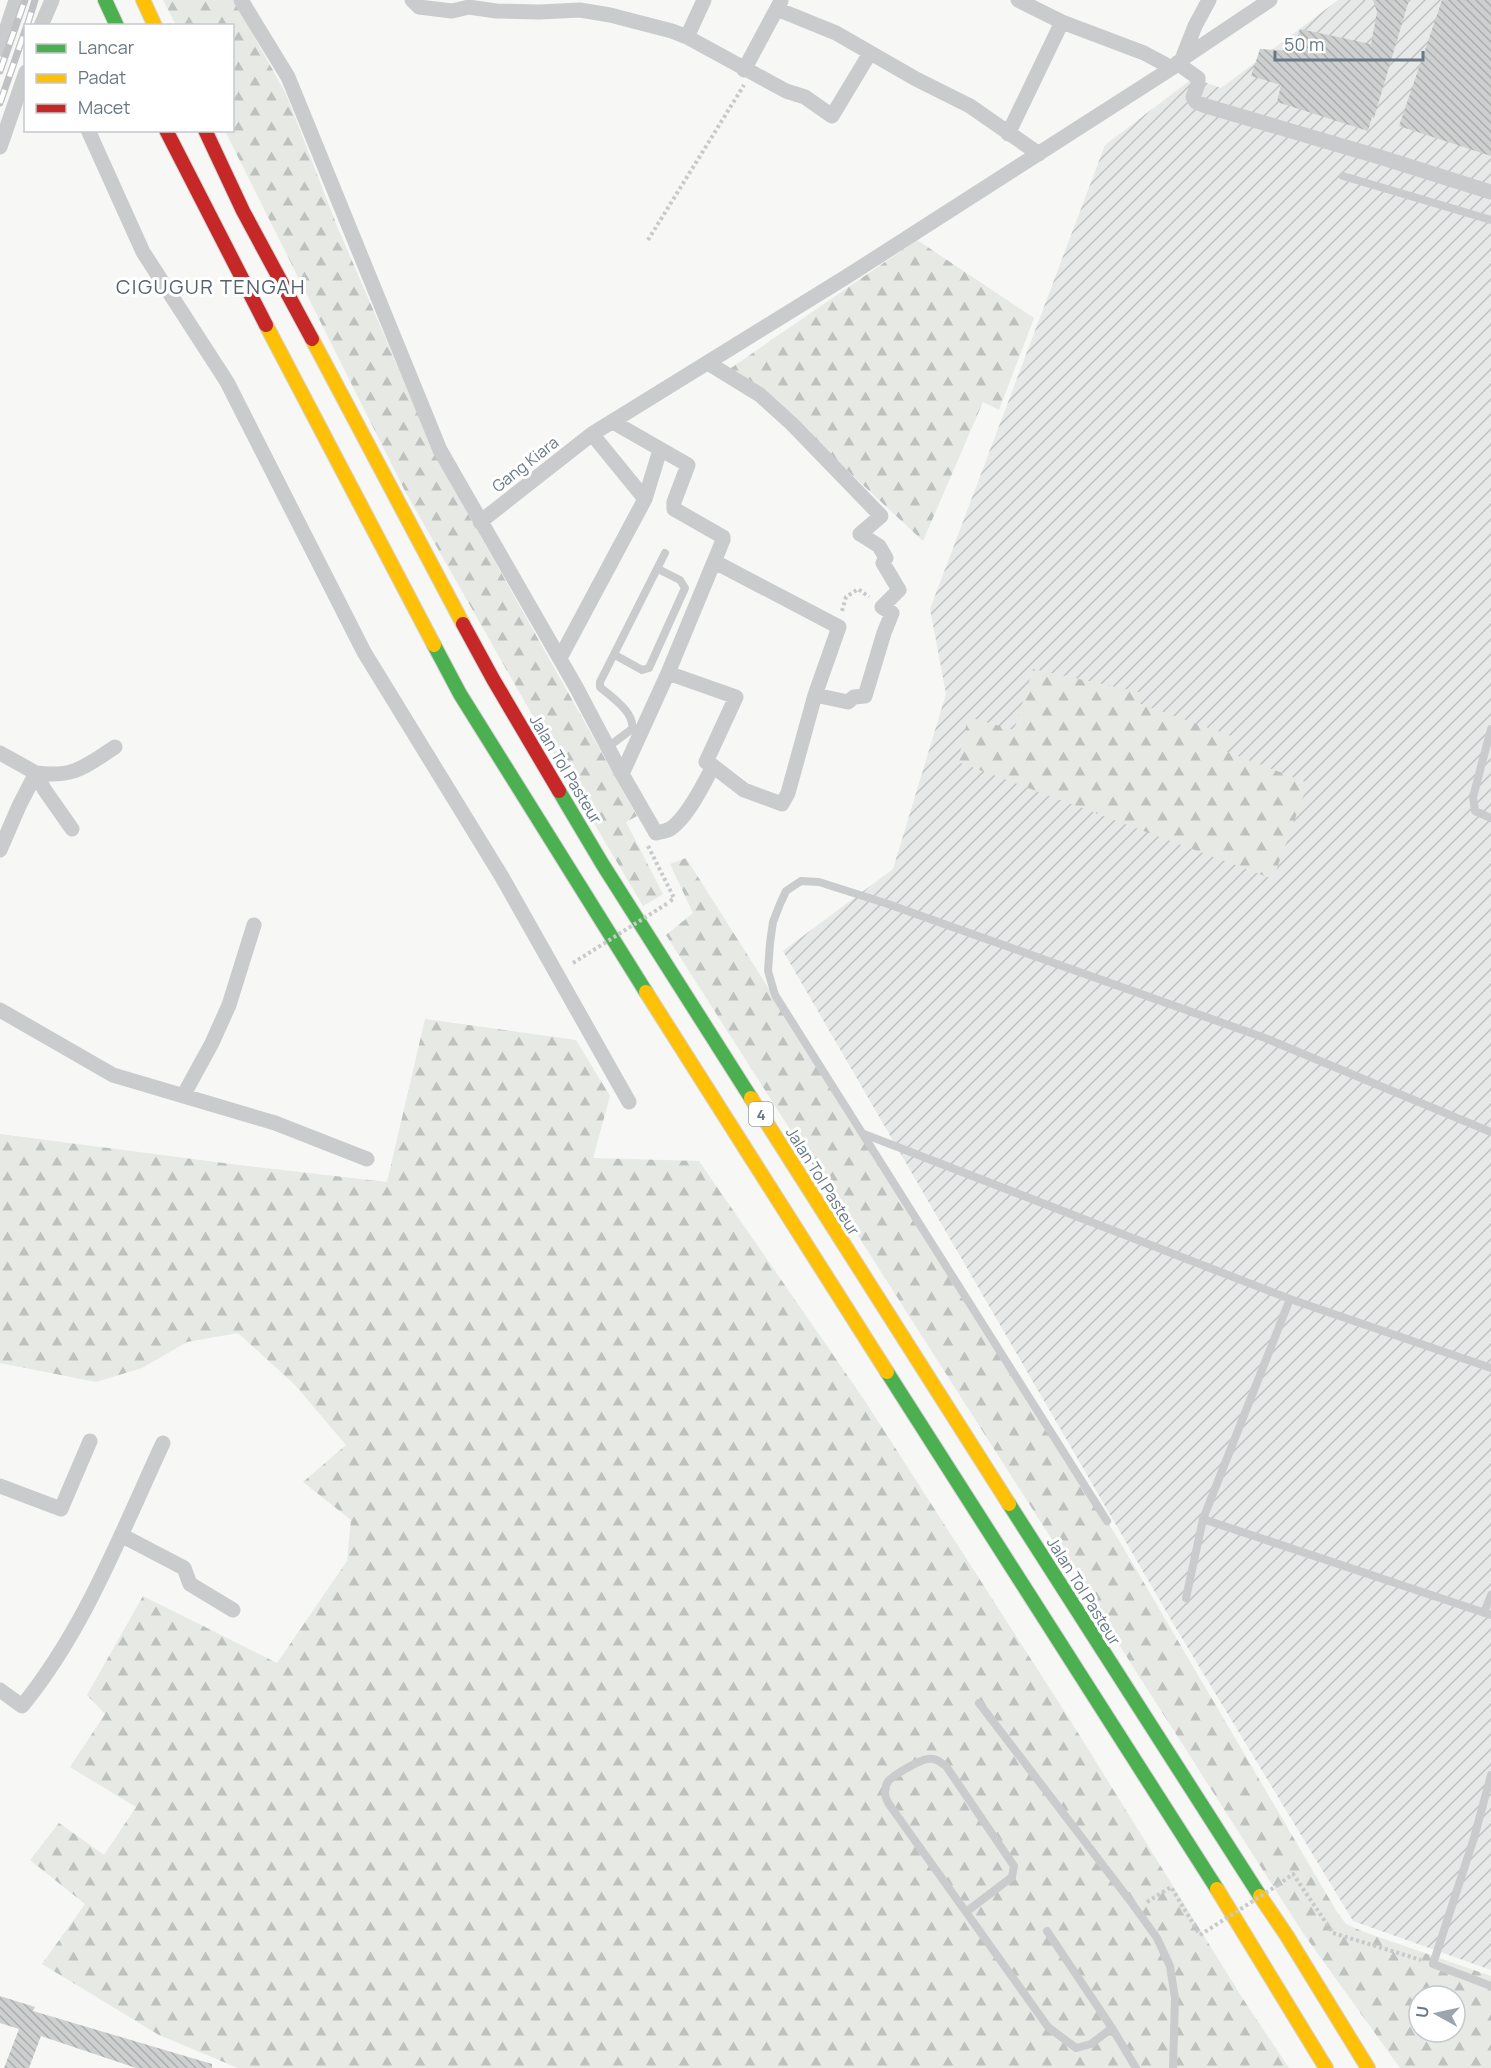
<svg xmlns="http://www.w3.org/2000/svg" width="1491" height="2068" viewBox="0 0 1491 2068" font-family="Manrope,sans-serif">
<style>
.industrial{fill:url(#industrial-furrows)}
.forest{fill:url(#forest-firs);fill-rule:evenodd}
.building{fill:url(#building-back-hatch)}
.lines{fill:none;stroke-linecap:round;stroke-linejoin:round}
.fast-casing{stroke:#d3d4d4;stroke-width:16}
.slow-casing{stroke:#d3d4d4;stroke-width:16}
.jam-casing{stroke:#d3d4d4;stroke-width:16}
.path{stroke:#c7c9ca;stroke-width:4;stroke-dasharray:3 3;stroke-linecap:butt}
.lane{stroke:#cacbcc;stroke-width:8}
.street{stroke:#cacbcc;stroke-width:15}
.fast{stroke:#4caf50;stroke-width:14}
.slow{stroke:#ffc107;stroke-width:14}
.jam{stroke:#c62828;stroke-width:14}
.rail-casing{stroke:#c0c1c3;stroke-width:7}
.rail{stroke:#fff;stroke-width:4.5;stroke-dasharray:14;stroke-linecap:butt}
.path-bridge{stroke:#c7c9ca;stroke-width:4;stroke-dasharray:3 3;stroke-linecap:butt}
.labels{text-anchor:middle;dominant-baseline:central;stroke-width:6;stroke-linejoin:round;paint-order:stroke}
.shield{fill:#fff;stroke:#95a1aa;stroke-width:1.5}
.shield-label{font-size:15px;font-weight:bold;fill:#687985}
.street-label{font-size:16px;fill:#687985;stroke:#fff}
.quarter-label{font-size:20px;letter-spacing:1.5px;fill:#56626b;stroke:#fff}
</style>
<defs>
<pattern id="industrial-furrows" width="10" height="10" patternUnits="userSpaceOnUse" patternTransform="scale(1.5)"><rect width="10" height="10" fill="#e7e9e9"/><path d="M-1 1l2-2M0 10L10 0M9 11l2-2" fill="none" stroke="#bfc2c2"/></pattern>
<pattern id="forest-firs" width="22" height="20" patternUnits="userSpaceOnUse" patternTransform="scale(1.5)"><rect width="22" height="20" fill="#e6e9e4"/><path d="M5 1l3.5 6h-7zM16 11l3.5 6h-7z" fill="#bec2be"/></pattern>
<pattern id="building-back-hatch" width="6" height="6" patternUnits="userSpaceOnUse" patternTransform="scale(1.5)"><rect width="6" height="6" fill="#ced0d0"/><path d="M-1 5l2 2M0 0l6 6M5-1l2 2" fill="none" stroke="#abaeae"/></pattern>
</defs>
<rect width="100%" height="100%" fill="#f7f7f6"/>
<!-- industrial -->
<path class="industrial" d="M1338,0H1491V1970L1353,1921L1177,1630L783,951L893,869L946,694L930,609L1105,145L1193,78L1221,88Z"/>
<!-- forest -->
<path class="forest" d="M163,0H234L286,94L337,226L438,460L637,816L626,822L663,894L643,906L592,820L405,491L225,131L232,130V26L176,25Z
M917,240L1034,318L999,410L983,402L923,541L762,391L728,370Z
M1033,669L1139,692L1138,703L1234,737L1225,751L1308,783L1273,879L958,762L968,717L1014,730Z
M686,858L1120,1542L1337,1912L1346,1924L1364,1932L1491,1976V2068H1400L1303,1933L666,935L693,913L670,864ZM1419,1996H1455V2032H1419Z
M425,1019L576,1040L610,1096L593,1158L699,1161L865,1401L1070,1720L1243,1999L1289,2068H238L159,2035L42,1964L85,1904L30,1860L59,1823L104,1855L136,1807L70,1767L105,1714L87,1695L143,1596L277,1663L347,1561L351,1520L303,1482L346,1445L295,1385L238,1333L187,1342L142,1368L96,1382L0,1363V1134L239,1165L387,1182Z"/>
<!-- building -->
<path class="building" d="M1373,0H1409L1374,118L1372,117L1368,131L1277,102L1281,85L1251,76L1260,49L1293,51L1300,29L1371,44L1377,12Z
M1442,0H1491V156L1399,126Z
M0,1996L35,2007L33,2011L212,2064V2068H136L41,2036L29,2068H4L19,2029L0,2023Z"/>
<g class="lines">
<!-- fast casing -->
<g class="fast-casing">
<path id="fast" d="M105,0L117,26
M434,645L460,694L646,992
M559,791L603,865L751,1098
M887,1372L1217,1889
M1009,1504L1260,1896"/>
</g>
<!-- slow casing -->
<g class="slow-casing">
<path id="slow" d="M143,0L155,26
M266,325L434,645
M312,339L463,624
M646,992L887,1372
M751,1098L1009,1504
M1217,1889L1326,2068
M1260,1896L1287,1936L1368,2068"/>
</g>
<!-- jam casing -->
<g class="jam-casing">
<path id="jam" d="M166,130L266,325
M205,130L243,211L312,339
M463,624L493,679L559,791"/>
</g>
<!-- path -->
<path class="path" d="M648,240L744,85
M842,611L846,597L858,589L869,597
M648,846L674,898L668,903
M1278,1885L1293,1874L1333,1933L1421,1960
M1147,1902L1171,1887L1200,1935"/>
<!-- lane -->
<path class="lane" d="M1343,176L1491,220
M615,655L642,670L649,668L685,588L680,580L658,569
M1491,729L1473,797L1475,811L1491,818
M608,747L632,729C635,712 611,697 600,687V682L665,553
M864,1134L1290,1299
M1203,1519L1491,1615
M1107,1521L775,995L768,971L770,943L773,922L780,904L786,891L801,881L819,882L885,903L1265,1038L1491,1132
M1186,1598L1203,1519L1290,1299L1491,1368
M1484,1613L1491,1595
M979,1703L1131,1902L1157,1938L1170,1966L1175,1998L1173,2068
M1491,1775L1474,1838L1433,1964L1491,1986
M966,1912L1012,1877L1014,1866L946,1766C940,1762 936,1758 928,1759C919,1760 891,1776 887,1783C886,1784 885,1792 885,1793C885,1801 892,1808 896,1814L1048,2027L1076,2048L1091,2044L1112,2028
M1047,1931L1112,2028L1136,2068"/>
<!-- street -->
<path class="street" d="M241,0L288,77L440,450L576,687L622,774L656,833C660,832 666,831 670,829C687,818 704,784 713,766L744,790L782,804L788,793L815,695L839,627L715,562
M412,0L419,7L452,11L469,7L496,11L539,12L580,10L610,15L672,31L687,37L786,91L805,97L832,116L870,53
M1018,0L1062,22L1144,53L1172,68
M777,9L836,33L916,79L970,106L1039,154
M41,26L52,0
M687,37L704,0
M0,49L16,0
M1182,59L1195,26L1209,0
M1177,63L1198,78V84L1193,97L1196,102L1206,106L1383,158L1491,192
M744,70L781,1
M88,130L143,252L227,382L364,652L502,877L629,1102
M1008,134L1062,22
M0,147L26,72
M708,363L760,395L792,424L881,516L860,534L879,546L886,558L883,563L899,590L882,607L892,613L884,633L865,696L854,697L848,702L815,695
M613,422L688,465L674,502V509L723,537V540L668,673L622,774
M592,434L645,499
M480,522L592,434L846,277L1172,68L1182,59L1270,0
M560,658L645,499L660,450
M668,673L736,697L706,762L713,766
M0,753L36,773L44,789L72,829
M0,850L19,806L36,773C73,778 85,767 115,747
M0,1010L113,1075L275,1123L367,1159
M183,1096L212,1043L229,1005L254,925
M0,1486L61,1509L90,1441
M121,1535L184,1568L190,1584L233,1610
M0,1690L22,1706C85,1629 121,1533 163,1443"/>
<!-- fast -->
<use href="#fast" class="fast"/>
<!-- slow -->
<use href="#slow" class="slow"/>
<!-- jam -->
<use href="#jam" class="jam"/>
<!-- rail casing -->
<g class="rail-casing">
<path id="rail" d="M27,26L35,0
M0,71L25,0
M0,103L26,28"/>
</g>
<!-- rail -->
<use href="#rail" class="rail"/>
<!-- path-bridge -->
<path class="path-bridge" d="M573,963L668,903
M1200,1935L1278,1885"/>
</g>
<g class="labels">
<!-- shield labels -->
<rect class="shield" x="749" y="1102" width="24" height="24" rx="4.5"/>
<g class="shield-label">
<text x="761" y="1114">4</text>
</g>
<!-- street labels -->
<g class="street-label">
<text transform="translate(525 464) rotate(-38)">Gang Kiara</text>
<text transform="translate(566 769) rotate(59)">Jalan Tol Pasteur</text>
<text transform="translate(823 1181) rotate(58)">Jalan Tol Pasteur</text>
<text transform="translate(1084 1591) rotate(58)">Jalan Tol Pasteur</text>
</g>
<!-- quarter labels -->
<g class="quarter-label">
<text x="211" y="286">CIGUGUR TENGAH</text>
</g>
</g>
<!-- legend -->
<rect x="24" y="24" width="210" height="108" fill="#ffffff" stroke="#c3c9ce" stroke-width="1.5"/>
<rect x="36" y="44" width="30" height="9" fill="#4caf50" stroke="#c3c9ce" stroke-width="1.5"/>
<text x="78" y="54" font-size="18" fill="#687985">Lancar</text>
<rect x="36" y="74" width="30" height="9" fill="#ffc107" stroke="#c3c9ce" stroke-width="1.5"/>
<text x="78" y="84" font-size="18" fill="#687985">Padat</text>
<rect x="36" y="104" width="30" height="9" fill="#c62828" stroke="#c3c9ce" stroke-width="1.5"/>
<text x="78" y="114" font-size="18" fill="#687985">Macet</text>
<!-- north arrow -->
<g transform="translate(1437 2014) rotate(278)"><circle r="28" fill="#ffffff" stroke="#c3c9ce" stroke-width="1.5"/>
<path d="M0-4.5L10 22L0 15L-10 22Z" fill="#9aa5ad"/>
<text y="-9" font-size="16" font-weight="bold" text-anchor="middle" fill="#687985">U</text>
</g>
<!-- scale -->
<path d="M1275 51v9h148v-9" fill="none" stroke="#687985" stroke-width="3"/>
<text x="1284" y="51" font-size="18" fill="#687985" stroke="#ffffff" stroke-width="4.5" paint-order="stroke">50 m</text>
</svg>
